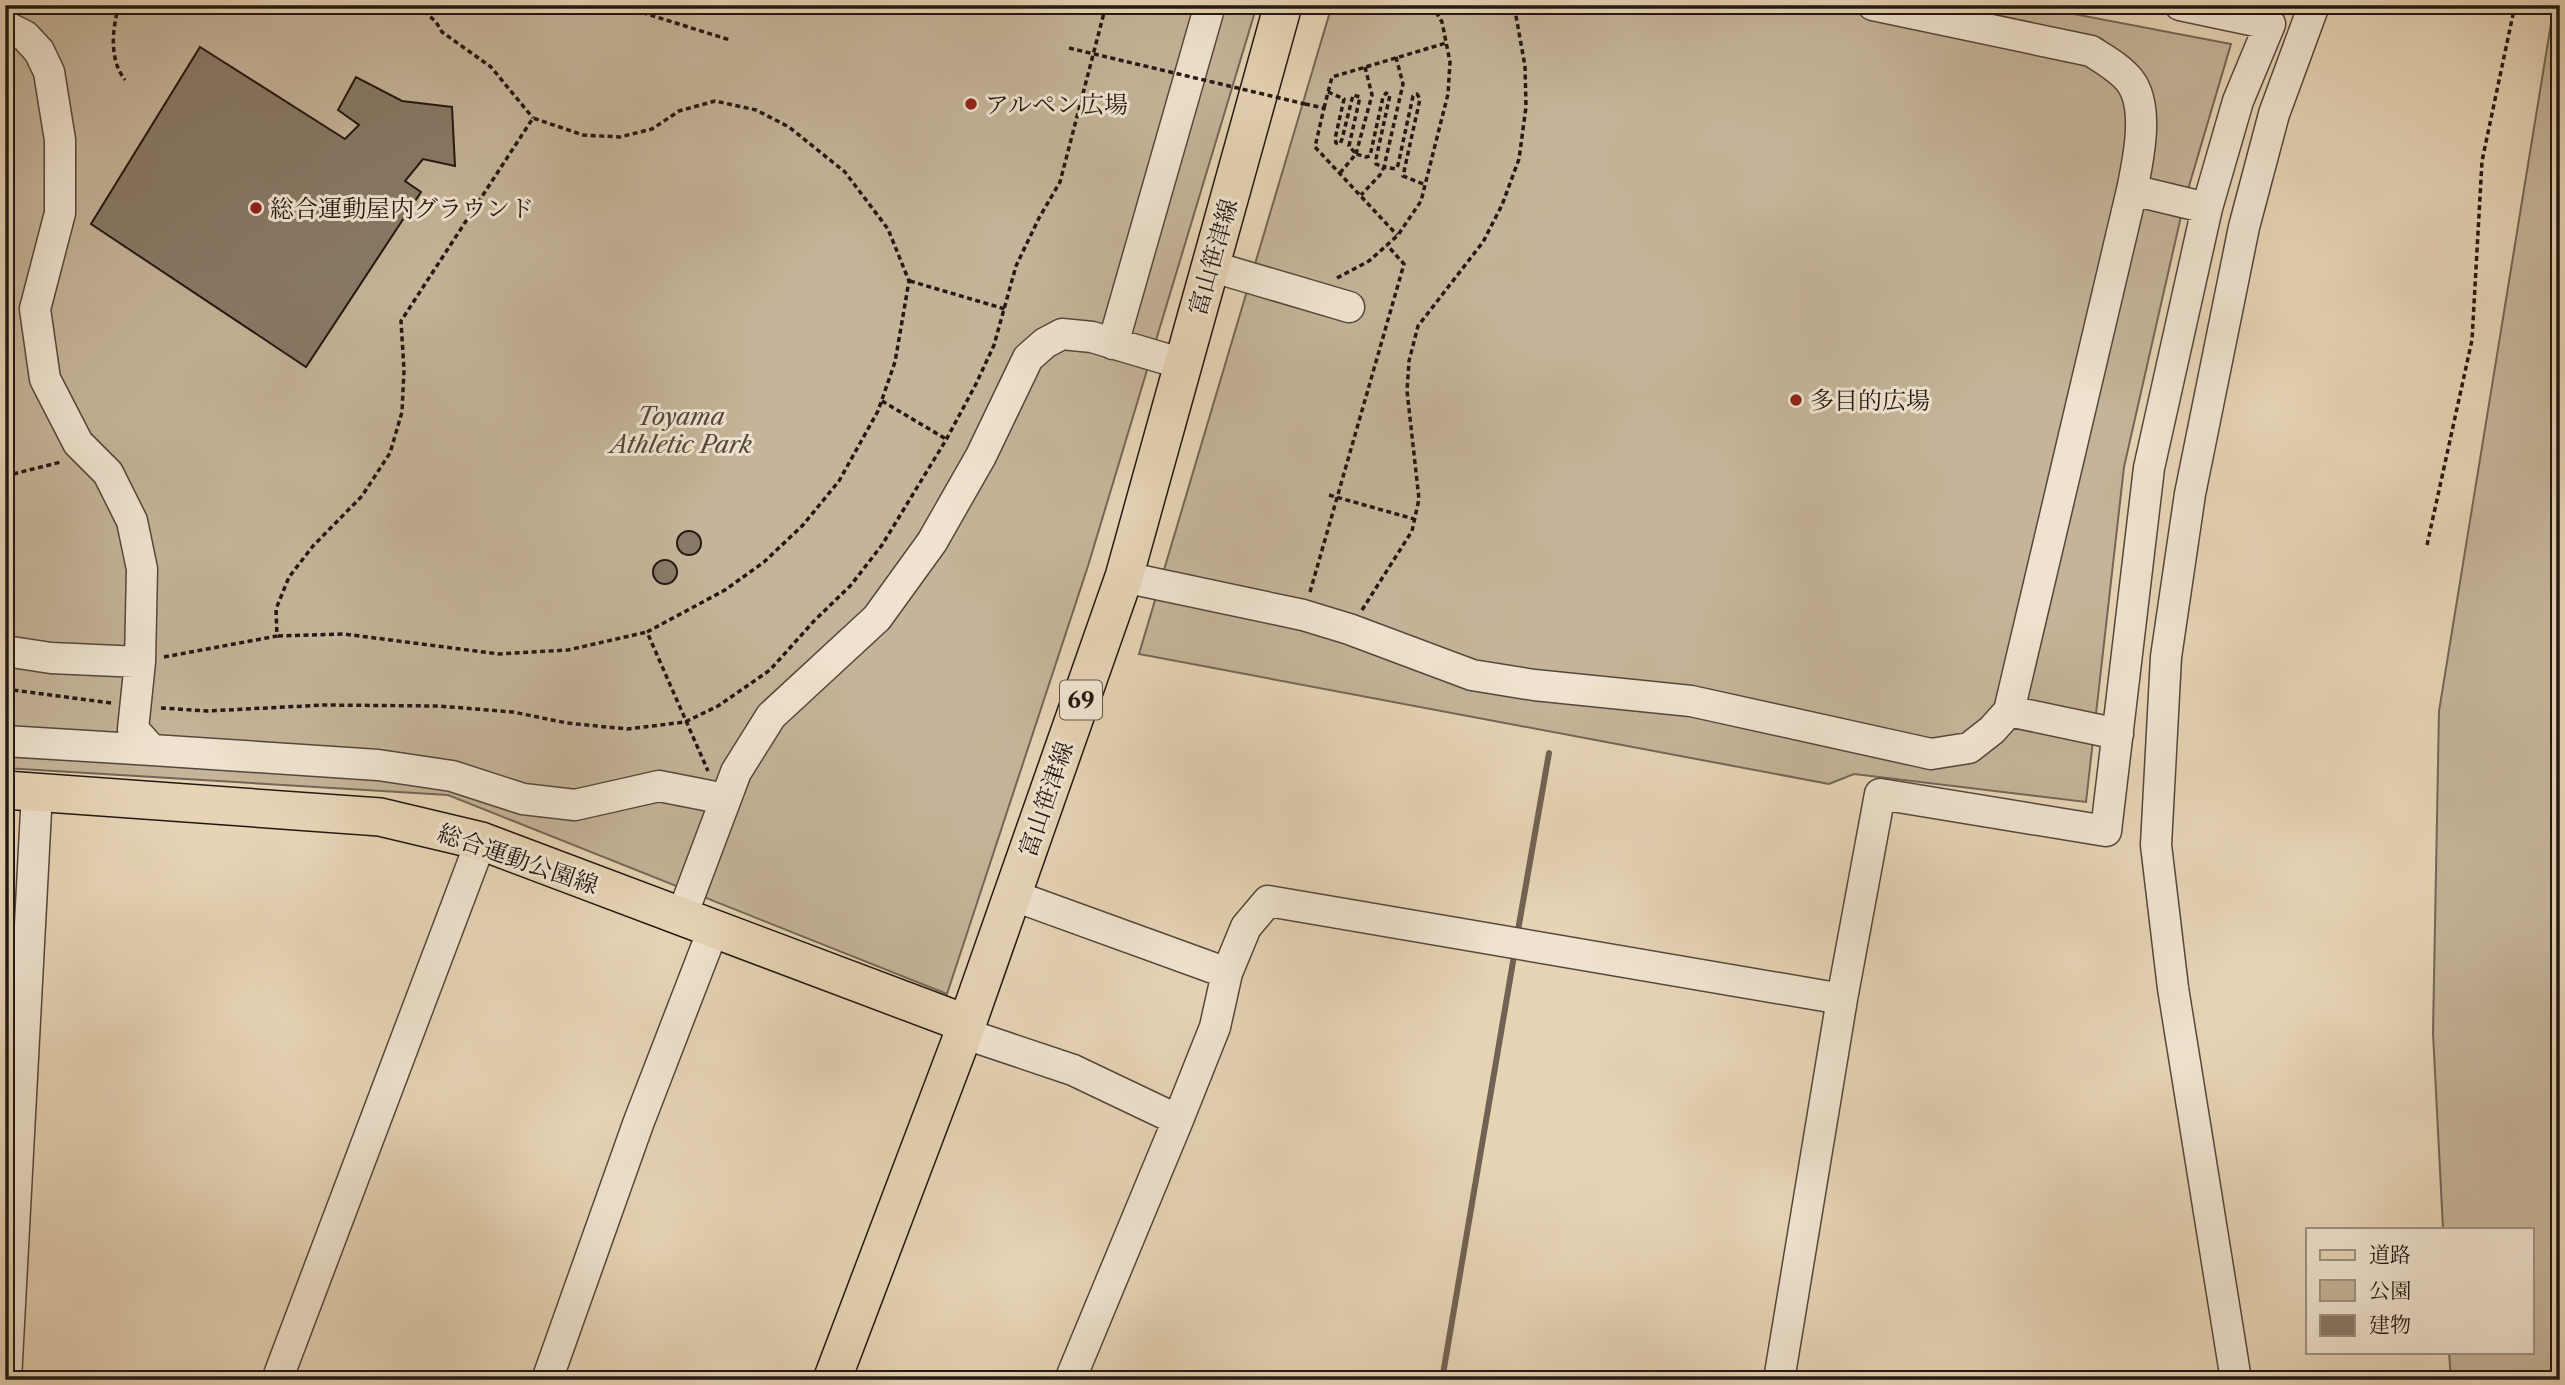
<svg xmlns="http://www.w3.org/2000/svg" width="2565" height="1385" viewBox="0 0 2565 1385" font-family="'Libre Caslon Text','Noto Serif JP',serif">
<style>
.green{fill:#c5b499;stroke:#746656;stroke-width:2}
.lines{fill:none;stroke-linecap:round;stroke-linejoin:round}
.stream{stroke:#716253;stroke-width:6}
.building{fill:#897a67;stroke:#241813;stroke-width:2}
.minor-casing{stroke:#54473c;stroke-width:33}
.major-casing{stroke:#241813;stroke-width:40}
.path{stroke:#241813;stroke-width:3.5;stroke-dasharray:5 3.5;stroke-linecap:butt}
.minor{stroke:#efe3cf;stroke-width:30}
.major{stroke:#e6d4b5;stroke-width:37}
.path-bridge{stroke:#241813;stroke-width:3.5;stroke-dasharray:5 3.5;stroke-linecap:butt}
.poi-dot{fill:#8f2418;stroke:#efe3cf;stroke-width:2.5}
.labels{text-anchor:middle;dominant-baseline:central;stroke-width:6;stroke-linejoin:round;paint-order:stroke}
.shield{fill:#efe3cf;stroke:#61554b;stroke-width:2}
.shield-label{font-size:23px;font-weight:bold;fill:#241813}
.poi-label{font-size:24px;fill:#241813;stroke:#efe3cf;text-anchor:start}
.street-label{font-size:24px;fill:#241813;stroke:#efe3cf}
.park-label{font-size:24px;font-style:italic;fill:#54473b;stroke:#efe3cf}
</style>
<rect width="100%" height="100%" fill="#e6d4b5"/>
<filter id="stains"><feTurbulence type="fractalNoise" baseFrequency=".00286" numOctaves="4"/><feColorMatrix values="0 0 0 0 .2 0 0 0 0 .09 0 0 0 0 .02 0 0 0 .5 -.17"/></filter>
<radialGradient id="worn" r=".72"><stop offset=".6" stop-color="#630" stop-opacity="0"/><stop offset="1" stop-color="#630" stop-opacity=".3"/></radialGradient>
<!-- green -->
<path class="green" d="M5,5H1257L1088,566L947,994L448,795L5,768Z
M1332,5H2027L2231,44L2184,203L2124,467L2086,802L1854,774L1829,784L1139,654Z
M2554,5H2560V1380H2451L2449,1352H2532V1229H2443L2433,1033L2439,711Z"/>
<g class="lines">
<!-- stream -->
<path class="stream" d="M1517,936L1549,753
M1442,1380L1515,950"/>
</g>
<!-- building -->
<path class="building" d="M200,47L345,139L359,125L338,110L356,77L402,101L452,107L455,166L423,159L405,181L421,192L306,367L91,224Z
M677 543a12 12 0 1 1 24 0a12 12 0 1 1-24 0Z
M653 572a12 12 0 1 1 24 0a12 12 0 1 1-24 0Z"/>
<g class="lines">
<!-- minor casing -->
<g class="minor-casing">
<path id="minor" d="M5,26L25,36L39,51L49,72L60,140V213L35,309L45,379L78,443L108,473L132,521L142,569L140,662L133,729L152,750L378,765L452,776L523,799L575,805L659,786L710,796L724,801
M2132,190L2207,208
M1210,266L1349,307
M1113,344L1210,5
M1124,577L1303,615L1349,629L1472,675L1534,685L1691,701L1931,754L1969,748L1992,730L2009,711L2132,190C2138,161 2150,107 2130,81C2120,68 2105,60 2091,51L1873,5
M5,651L51,658L140,662
M2009,711L2118,734
M5,741L152,750
M1012,895L1227,973L1246,927L1268,901L1842,999
M681,918L736,772L771,716L877,618L932,542L981,456L1028,358L1045,343L1062,334L1092,337L1183,364
M963,1033L1073,1070L1178,1120L1215,1027L1227,973
M6,1380L37,792
M277,1380L481,841
M547,1380L638,1124L713,930
M1070,1380L1178,1120
M1779,1380L1842,999L1880,794L2106,831L2149,468L2207,208L2238,101L2270,24L2180,5
M2236,1380L2173,988L2156,845L2166,657L2190,494L2244,227L2274,114L2314,5"/>
</g>
<!-- major casing -->
<g class="major-casing">
<path id="major" d="M5,790L380,817L481,841L967,1024
M832,1380L967,1024L1124,577L1283,5"/>
</g>
<!-- path -->
<path class="path" d="M119,5C112,30 109,59 125,80
M418,5L436,22L442,32L491,67L533,118
M618,5L730,40
M1396,57L1403,84L1384,167L1396,169L1398,165L1413,96L1417,94L1420,99L1403,176L1426,185
M1328,92L1344,99L1335,139L1336,143L1340,144L1342,139L1353,95L1360,97L1349,146L1356,154
M1305,104L1324,108L1315,147L1397,235
M1324,108L1332,77L1446,43
M1356,154L1372,95L1365,67
M1340,173L1356,154L1366,157L1370,156L1383,97L1386,93L1390,95L1376,159V164L1384,167L1380,175L1361,195
M1337,278L1369,261L1387,245L1398,235L1421,201L1448,94L1450,62L1442,22L1432,5
M910,281L1005,309
M882,401L946,439
M5,476L61,462
M1329,495L1414,519
M2427,545L2472,340L2482,161L2515,5
M1310,592L1404,264L1387,245
M1362,610L1412,531L1419,499L1407,391L1409,361L1418,326L1483,242L1502,205L1519,159L1526,107L1525,66L1514,5
M278,636L344,634L499,654L568,650L647,632
M164,657L277,636L276,609L289,577L313,546L362,496L390,453L402,412L404,370L401,321L533,118L583,135L620,137L652,129L679,111L715,101L756,110L789,127L845,172L888,229L909,281L895,362L878,411L839,481L803,525L764,562L725,590L647,632L708,771
M5,689L111,703
M161,708L208,711L324,705L438,706L513,712L567,723L627,729L685,722L718,706L770,670L814,621L851,585L882,545L946,440L976,384L994,345L1016,266L1039,218L1060,182L1106,5"/>
<!-- minor -->
<use href="#minor" class="minor"/>
<!-- major -->
<use href="#major" class="major"/>
<!-- path-bridge -->
<path class="path-bridge" d="M1069,48L1305,104"/>
</g>
<!-- markers -->
<g class="poi-dot">
<circle cx="971" cy="104" r="7"/>
<circle cx="256" cy="208" r="7"/>
<circle cx="1796" cy="400" r="7"/>
</g>
<g class="labels">
<!-- shield labels -->
<rect class="shield" x="1060" y="680.5" width="42" height="39" rx="5"/>
<g class="shield-label">
<text x="1081" y="700">69</text>
</g>
<!-- poi labels -->
<g class="poi-label">
<text x="985" y="104">アルペン広場</text>
<text x="270" y="208">総合運動屋内グラウンド</text>
<text x="1810" y="400">多目的広場</text>
</g>
<!-- street labels -->
<g class="street-label">
<text transform="translate(1213 257) rotate(-74)">富山笹津線</text>
<text transform="translate(1046 799) rotate(-71)">富山笹津線</text>
<text transform="translate(518 859) rotate(19)">総合運動公園線</text>
</g>
<!-- park labels -->
<g class="park-label">
<text x="681" y="416">Toyama<tspan x="681" dy="28">Athletic Park</tspan></text>
</g>
</g>
<!-- margin -->
<rect width="2565" height="1385" fill="none" stroke="#e6d4b5" stroke-width="28"/>
<rect x="7" y="7" width="2551" height="1371" fill="none" stroke="#241813" stroke-width="3.5"/>
<rect x="14" y="14" width="2537" height="1357" fill="none" stroke="#241813" stroke-width="2"/>
<!-- legend -->
<rect x="2306" y="1228" width="228" height="126" fill="#efe3cf" stroke="#9e9284" stroke-width="2"/>
<rect x="2320" y="1250" width="35" height="10" fill="#e6d4b5" stroke="#9e9284" stroke-width="2"/>
<text x="2369" y="1262" font-size="21" fill="#241813">道路</text>
<rect x="2320" y="1280" width="35" height="21" fill="#c5b499" stroke="#9e9284" stroke-width="2"/>
<text x="2369" y="1298" font-size="21" fill="#241813">公園</text>
<rect x="2320" y="1315" width="35" height="21" fill="#897a67" stroke="#9e9284" stroke-width="2"/>
<text x="2369" y="1332" font-size="21" fill="#241813">建物</text>
<rect width="100%" height="100%" filter="url(#stains)"/>
<rect width="100%" height="100%" fill="url(#worn)"/>
</svg>
